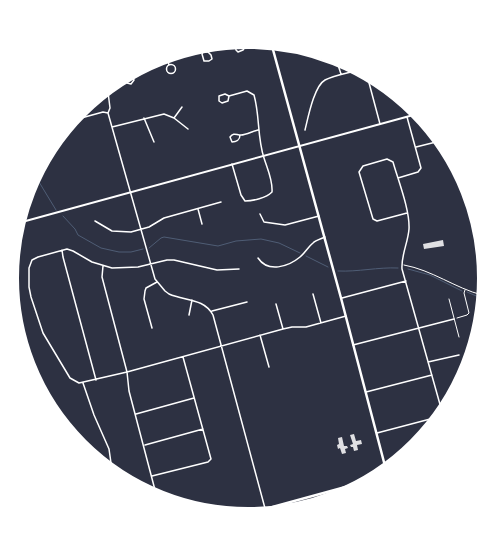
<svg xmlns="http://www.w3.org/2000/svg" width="496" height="557" viewBox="0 0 496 557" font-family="'Fira Sans',sans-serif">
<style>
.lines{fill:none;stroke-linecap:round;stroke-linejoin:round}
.stream{stroke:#4f5d75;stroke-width:1}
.building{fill:#e0e0e3}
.path{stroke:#fff;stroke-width:1}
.service{stroke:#fff;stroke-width:1}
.minor{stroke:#fff;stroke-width:1.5}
.tertiary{stroke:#fff;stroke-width:2}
.secondary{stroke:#fff;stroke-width:2.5}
.primary{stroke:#fff;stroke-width:2.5}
.rim{fill:none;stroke:#fff;stroke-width:2}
</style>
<rect width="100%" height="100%" fill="#2d3142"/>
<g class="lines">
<!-- stream -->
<path class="stream" d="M36,177L56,210
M63,216L75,229L78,235L101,248L119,252H131L143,249
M149,248L161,238L164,237L218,246L236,241L261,239L279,243L300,253
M306,256L328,267
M408,269L430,275L462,291
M338,271C358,272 378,267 398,268
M467,292L481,298"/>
</g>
<!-- building -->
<path class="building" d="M443,240L444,246L424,249L423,244Z
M354,434L356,441L361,440L362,444L357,445L358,450L354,451L353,447H351L350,445L353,444L350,435Z
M342,437L344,446H347L348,448L345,449L346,453L342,454L340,448L338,449L337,445L339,444L338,438Z"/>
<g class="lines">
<!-- path -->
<path class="path" d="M404,265C432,270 455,288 482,295
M457,318L467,315L469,313L464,293L465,290"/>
<!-- service -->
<path class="service" d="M449,299L459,337"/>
<!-- minor -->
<path class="minor" d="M235,44L236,50L238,52L243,50L245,47L241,43
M203,52H208L211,55L212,59L209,61H204L202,54Z
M167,58L169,65
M336,59L341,74
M166.5 69a4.5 4.5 0 1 1 9 0a4.5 4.5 0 1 1-9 0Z
M368,79L380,124
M126,81L127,83L131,84L134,80L132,77
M229,96L228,101L222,103L219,101V96L225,94L229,96L247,91L254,95C260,116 257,137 264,158C267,168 273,180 272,192C266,198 253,201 245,201L241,195L232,164
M413,109L414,115
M108,113L155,279L165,291L169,294C185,301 204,298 213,315L266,512
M108,113L110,108L108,92
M144,118L154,142
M174,118L182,107
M74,120L103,112L108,113
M112,127L164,114L174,118L188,129
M305,130C308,118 314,86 325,80C332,76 347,73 355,71
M240,135C240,140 236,142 232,142L230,137C234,132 236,135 241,135C246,135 253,131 258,130
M416,147L436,142
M457,173L461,189
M398,178L418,172L421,168L407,117
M198,209L202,224
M407,213L377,221L373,219L359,172L363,166L387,159L393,162C398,180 410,210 409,229C408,243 401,255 402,269L441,408
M260,214L264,222L285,225L319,216
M95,221L112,231L131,232L149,227L164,218L221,202
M62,250L63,257L96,380
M258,258C268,273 288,267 300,257C305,253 308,247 313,243C316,240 321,239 325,237
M103,266L102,277L127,372L129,391L155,490L159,498
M239,269L217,270L174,260H167L138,267L112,268L92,262L73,251L67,249L38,257L32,260L29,268V287L31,297L43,333L70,378L79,383L127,372L283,329L292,327H306L346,316
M313,294L321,323
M342,298L406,281
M276,304L283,329
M212,311L247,302
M189,315L192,300
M152,328L144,299L145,291L146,288L157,282
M260,335L269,367
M353,345L454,319
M428,362L459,355
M83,383L94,415L109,449L111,463
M366,392L432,375
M136,414L194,398
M377,433L434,418
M145,445L203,429
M152,476L208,462L211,459L183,357"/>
<!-- tertiary -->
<path class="tertiary" d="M22,222L417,114"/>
<!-- secondary -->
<path class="secondary" d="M272,46L341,298L385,466"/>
<!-- primary -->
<path class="primary" d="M243,515L360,483"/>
</g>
<!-- crop -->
<path d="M0 0H496V557H0ZM18 278a230 230 0 1 1 460 0a230 230 0 1 1-460 0Z" fill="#fff" fill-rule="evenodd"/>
<path class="rim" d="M18 278a230 230 0 1 1 460 0a230 230 0 1 1-460 0Z"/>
</svg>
